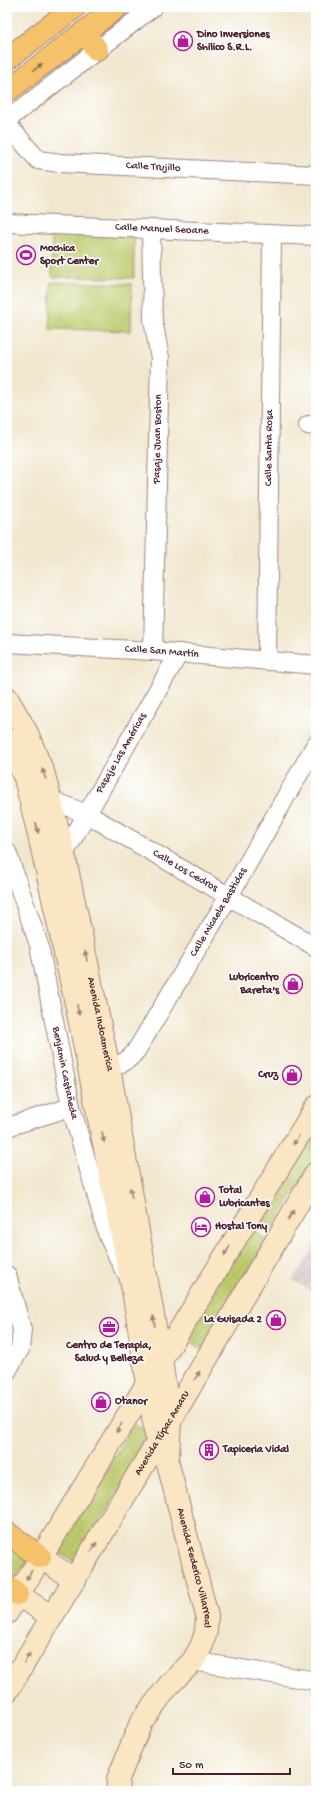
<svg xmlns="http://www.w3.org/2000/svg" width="323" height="1798" viewBox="0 0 323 1798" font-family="'Gochi Hand',sans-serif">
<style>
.industrial{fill:url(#industrial-furrows)}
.grass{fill:url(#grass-dots);stroke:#83744b}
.garden{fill:#bcc96b;stroke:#83744b}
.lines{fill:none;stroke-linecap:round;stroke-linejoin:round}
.street-casing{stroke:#9d837c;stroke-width:20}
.secondary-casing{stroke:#9d837c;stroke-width:24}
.primary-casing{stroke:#9d837c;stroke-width:24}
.highway-casing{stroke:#9d837c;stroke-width:24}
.street{stroke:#fff;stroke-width:18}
.secondary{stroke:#fbe6c4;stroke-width:22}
.primary{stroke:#f5c16b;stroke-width:22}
.highway{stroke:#f5c16b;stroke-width:22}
.oneway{fill:#976848}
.oneway2{fill:#a28278}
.labels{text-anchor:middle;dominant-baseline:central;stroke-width:3;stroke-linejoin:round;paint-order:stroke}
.poi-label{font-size:11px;font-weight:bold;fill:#4a1f2b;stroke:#fff;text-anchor:start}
.street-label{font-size:11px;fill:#4a1f2b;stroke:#fff}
</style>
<defs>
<pattern id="industrial-furrows" width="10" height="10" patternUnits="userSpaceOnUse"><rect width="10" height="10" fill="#d2bfc0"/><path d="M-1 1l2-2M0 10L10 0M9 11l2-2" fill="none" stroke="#b6a4a5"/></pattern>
<pattern id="grass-dots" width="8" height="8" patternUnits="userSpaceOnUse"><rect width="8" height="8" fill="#bcc96b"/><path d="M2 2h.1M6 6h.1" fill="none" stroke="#a3ac5d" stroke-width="1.8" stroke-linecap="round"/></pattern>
</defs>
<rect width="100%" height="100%" fill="#fff"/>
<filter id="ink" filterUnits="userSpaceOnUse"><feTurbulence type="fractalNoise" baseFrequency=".025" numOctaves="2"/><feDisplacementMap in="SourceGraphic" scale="8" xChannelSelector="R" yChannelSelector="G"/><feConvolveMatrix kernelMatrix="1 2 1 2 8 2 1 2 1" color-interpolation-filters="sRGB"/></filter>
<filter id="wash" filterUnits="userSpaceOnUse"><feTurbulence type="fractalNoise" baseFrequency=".012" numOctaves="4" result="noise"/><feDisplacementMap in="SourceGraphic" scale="16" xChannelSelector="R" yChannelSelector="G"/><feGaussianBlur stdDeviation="0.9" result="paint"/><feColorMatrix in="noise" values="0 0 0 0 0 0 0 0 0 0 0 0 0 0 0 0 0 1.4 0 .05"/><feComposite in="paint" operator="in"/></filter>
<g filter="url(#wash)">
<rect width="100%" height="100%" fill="#f0e7ce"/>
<!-- industrial -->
<path class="industrial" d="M316,1244V1294L293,1280Z"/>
<!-- grass -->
<path class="grass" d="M316,1118V1157L271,1230L254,1220Z
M250,1229L267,1240L202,1349L184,1338Z
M134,1423L152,1434L76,1563L58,1552Z
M7,1539L31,1556L17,1577L7,1570Z"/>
<!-- garden -->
<path class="garden" d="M52,232L134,234V278L52,277Z
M51,282L132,284L131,331L50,329Z"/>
</g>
<g filter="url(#ink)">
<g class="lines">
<!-- street casing -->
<g class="street-casing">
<g id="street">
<path d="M7,120L153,7"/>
<path id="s1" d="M7,124L38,160L60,163L316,175"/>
<path id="s2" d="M7,223L316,236"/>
<path d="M151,229L153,320L160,358L153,651"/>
<path d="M308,425L316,426"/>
<path id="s3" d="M7,643L153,651L316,665"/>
<path id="s4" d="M267,661L272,235"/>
<path id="s5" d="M51,800L87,814L316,947"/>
<path id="s6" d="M7,852L39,945L71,1107L108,1236L124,1270"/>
<path id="s7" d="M64,854L179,653"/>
<path id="s8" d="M109,1068C121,1065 128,1061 136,1051L229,896L316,744"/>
<path d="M7,1127L71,1107"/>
<path d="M7,1275L22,1330L20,1349L7,1371"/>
<path d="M193,1661L316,1681"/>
</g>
</g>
<!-- secondary casing -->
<g class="secondary-casing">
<g id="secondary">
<path id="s9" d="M7,698L27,733L44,775L64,854L109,1068L161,1360L170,1421L168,1457"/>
<path id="s10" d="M7,739L25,778L41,844L77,1008L133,1290L157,1442L168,1464L207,1616L206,1631L202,1645L193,1661L169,1685L141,1722L118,1779L117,1791"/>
<path d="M40,1557L75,1580"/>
<path d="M17,1594L52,1617"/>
<path d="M7,1613L316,1107"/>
<path id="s11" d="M7,1691L170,1421L316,1173"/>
</g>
</g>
<!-- primary casing -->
<g class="primary-casing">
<path id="primary" d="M7,1533L40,1557
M7,1586L17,1594"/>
</g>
<!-- highway casing -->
<g class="highway-casing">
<path id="highway" d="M84,32L97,50
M7,59L75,7
M7,91L117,7"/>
</g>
<!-- street -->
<use href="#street" class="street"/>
<!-- secondary -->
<use href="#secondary" class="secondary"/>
<!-- primary -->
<use href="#primary" class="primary"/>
<!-- highway -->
<use href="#highway" class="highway"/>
</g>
<!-- one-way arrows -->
<defs><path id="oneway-solid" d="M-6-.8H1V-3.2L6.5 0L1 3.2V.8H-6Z"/></defs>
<use class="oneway" href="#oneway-solid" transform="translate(38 67) rotate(-37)"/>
<g class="oneway2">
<use href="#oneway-solid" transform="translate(44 774) rotate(-109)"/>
<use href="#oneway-solid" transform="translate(37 828) rotate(76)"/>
<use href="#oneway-solid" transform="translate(86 956) rotate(-102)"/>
<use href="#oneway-solid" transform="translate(78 1010) rotate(78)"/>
<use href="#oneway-solid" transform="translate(103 1137) rotate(79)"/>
<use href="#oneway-solid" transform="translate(296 1140) rotate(122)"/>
<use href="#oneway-solid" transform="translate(131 1193) rotate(-100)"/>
<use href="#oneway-solid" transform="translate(291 1215) rotate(-59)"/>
<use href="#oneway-solid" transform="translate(227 1251) rotate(122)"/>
<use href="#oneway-solid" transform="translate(154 1321) rotate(-100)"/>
<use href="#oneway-solid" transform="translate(197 1376) rotate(-60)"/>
<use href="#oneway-solid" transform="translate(119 1428) rotate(121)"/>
<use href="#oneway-solid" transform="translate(94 1547) rotate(-59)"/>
<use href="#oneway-solid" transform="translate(29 1575) rotate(122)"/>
<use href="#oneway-solid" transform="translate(27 1658) rotate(-59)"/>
</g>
</g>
<!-- icons -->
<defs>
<g id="shop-ring" transform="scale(1)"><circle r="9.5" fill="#fff" stroke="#b5179e" stroke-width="1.5"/><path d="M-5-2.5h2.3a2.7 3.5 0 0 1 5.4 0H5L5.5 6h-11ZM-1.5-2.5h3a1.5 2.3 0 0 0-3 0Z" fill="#b5179e"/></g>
<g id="stadium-ring" transform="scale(1)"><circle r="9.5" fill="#fff" stroke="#b5179e" stroke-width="1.5"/><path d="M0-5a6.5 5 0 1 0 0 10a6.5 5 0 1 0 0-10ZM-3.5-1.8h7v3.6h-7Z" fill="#b5179e"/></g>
<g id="hotel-ring" transform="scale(1)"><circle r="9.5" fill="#fff" stroke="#b5179e" stroke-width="1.5"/><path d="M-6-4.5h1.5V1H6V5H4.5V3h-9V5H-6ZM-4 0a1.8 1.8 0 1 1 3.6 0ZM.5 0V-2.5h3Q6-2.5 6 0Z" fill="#b5179e"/></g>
<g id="office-ring" transform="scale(1)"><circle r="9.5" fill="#fff" stroke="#b5179e" stroke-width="1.5"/><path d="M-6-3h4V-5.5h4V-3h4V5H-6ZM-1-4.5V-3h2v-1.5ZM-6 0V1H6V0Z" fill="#b5179e"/></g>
<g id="building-ring" transform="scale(1)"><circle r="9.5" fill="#fff" stroke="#b5179e" stroke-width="1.5"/><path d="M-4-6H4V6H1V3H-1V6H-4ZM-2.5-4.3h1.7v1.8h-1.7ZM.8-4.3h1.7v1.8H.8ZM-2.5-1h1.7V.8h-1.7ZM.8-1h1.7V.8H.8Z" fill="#b5179e"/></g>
</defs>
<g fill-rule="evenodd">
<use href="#shop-ring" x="183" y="41"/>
<use href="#stadium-ring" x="26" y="255"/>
<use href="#shop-ring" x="293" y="984"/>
<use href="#shop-ring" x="292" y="1075"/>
<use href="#shop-ring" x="205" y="1197"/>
<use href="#hotel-ring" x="201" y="1227"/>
<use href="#shop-ring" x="276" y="1320"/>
<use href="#office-ring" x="109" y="1327"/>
<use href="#shop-ring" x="101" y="1402"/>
<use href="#building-ring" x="209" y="1450"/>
</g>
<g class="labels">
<!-- poi labels -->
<g class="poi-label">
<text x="197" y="35">Dino Inversiones<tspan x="197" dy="13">Shilico S.R.L.</tspan></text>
<text x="40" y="249">Mochica<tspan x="40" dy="13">Sport Center</tspan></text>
<text x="279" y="978" text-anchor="end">Lubricentro<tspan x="279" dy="13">Bareta's</tspan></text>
<text x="278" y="1075" text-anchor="end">Cruz</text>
<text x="219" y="1191">Total<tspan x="219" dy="13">Lubricantes</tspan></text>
<text x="215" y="1227">Hostal Tony</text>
<text x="262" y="1320" text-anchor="end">La Guisada 2</text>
<text x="109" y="1346" text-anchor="middle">Centro de Terapia,<tspan x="109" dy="13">Salud y Belleza</tspan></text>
<text x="115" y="1402">Otanor</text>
<text x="223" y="1450">Tapiceria Vidal</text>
</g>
<!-- street labels -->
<g class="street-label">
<text stroke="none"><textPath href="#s1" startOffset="163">Calle Trujillo</textPath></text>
<text stroke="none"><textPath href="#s2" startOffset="155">Calle Manuel Seoane</textPath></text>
<text transform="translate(158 439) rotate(-89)">Pasaje Juan Boston</text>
<text stroke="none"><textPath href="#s4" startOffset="213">Calle Santa Rosa</textPath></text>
<text stroke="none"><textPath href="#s3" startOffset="155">Calle San Martín</textPath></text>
<text stroke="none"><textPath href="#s7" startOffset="116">Pasaje Las Américas</textPath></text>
<text stroke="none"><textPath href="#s5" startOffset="152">Calle Los Cedros</textPath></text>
<text stroke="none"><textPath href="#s8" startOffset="194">Calle Micaela Bastidas</textPath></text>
<text stroke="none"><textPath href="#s9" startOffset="341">Avenida Indoamerica</textPath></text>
<text stroke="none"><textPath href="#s6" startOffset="229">Benjamin Castañeda</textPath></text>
<text stroke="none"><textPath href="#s11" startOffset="301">Avenida Túpac Amaru</textPath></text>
<text stroke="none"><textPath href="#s10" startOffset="852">Avenida Federico Villarreal</textPath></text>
</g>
</g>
<!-- margin -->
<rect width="323" height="1798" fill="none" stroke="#fff" stroke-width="24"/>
<!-- scale -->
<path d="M173 1768v6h117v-6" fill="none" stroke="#4a1f2b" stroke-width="2"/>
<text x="179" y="1768" font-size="12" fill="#4a1f2b" stroke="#ffffff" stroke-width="3" paint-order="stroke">50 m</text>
</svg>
